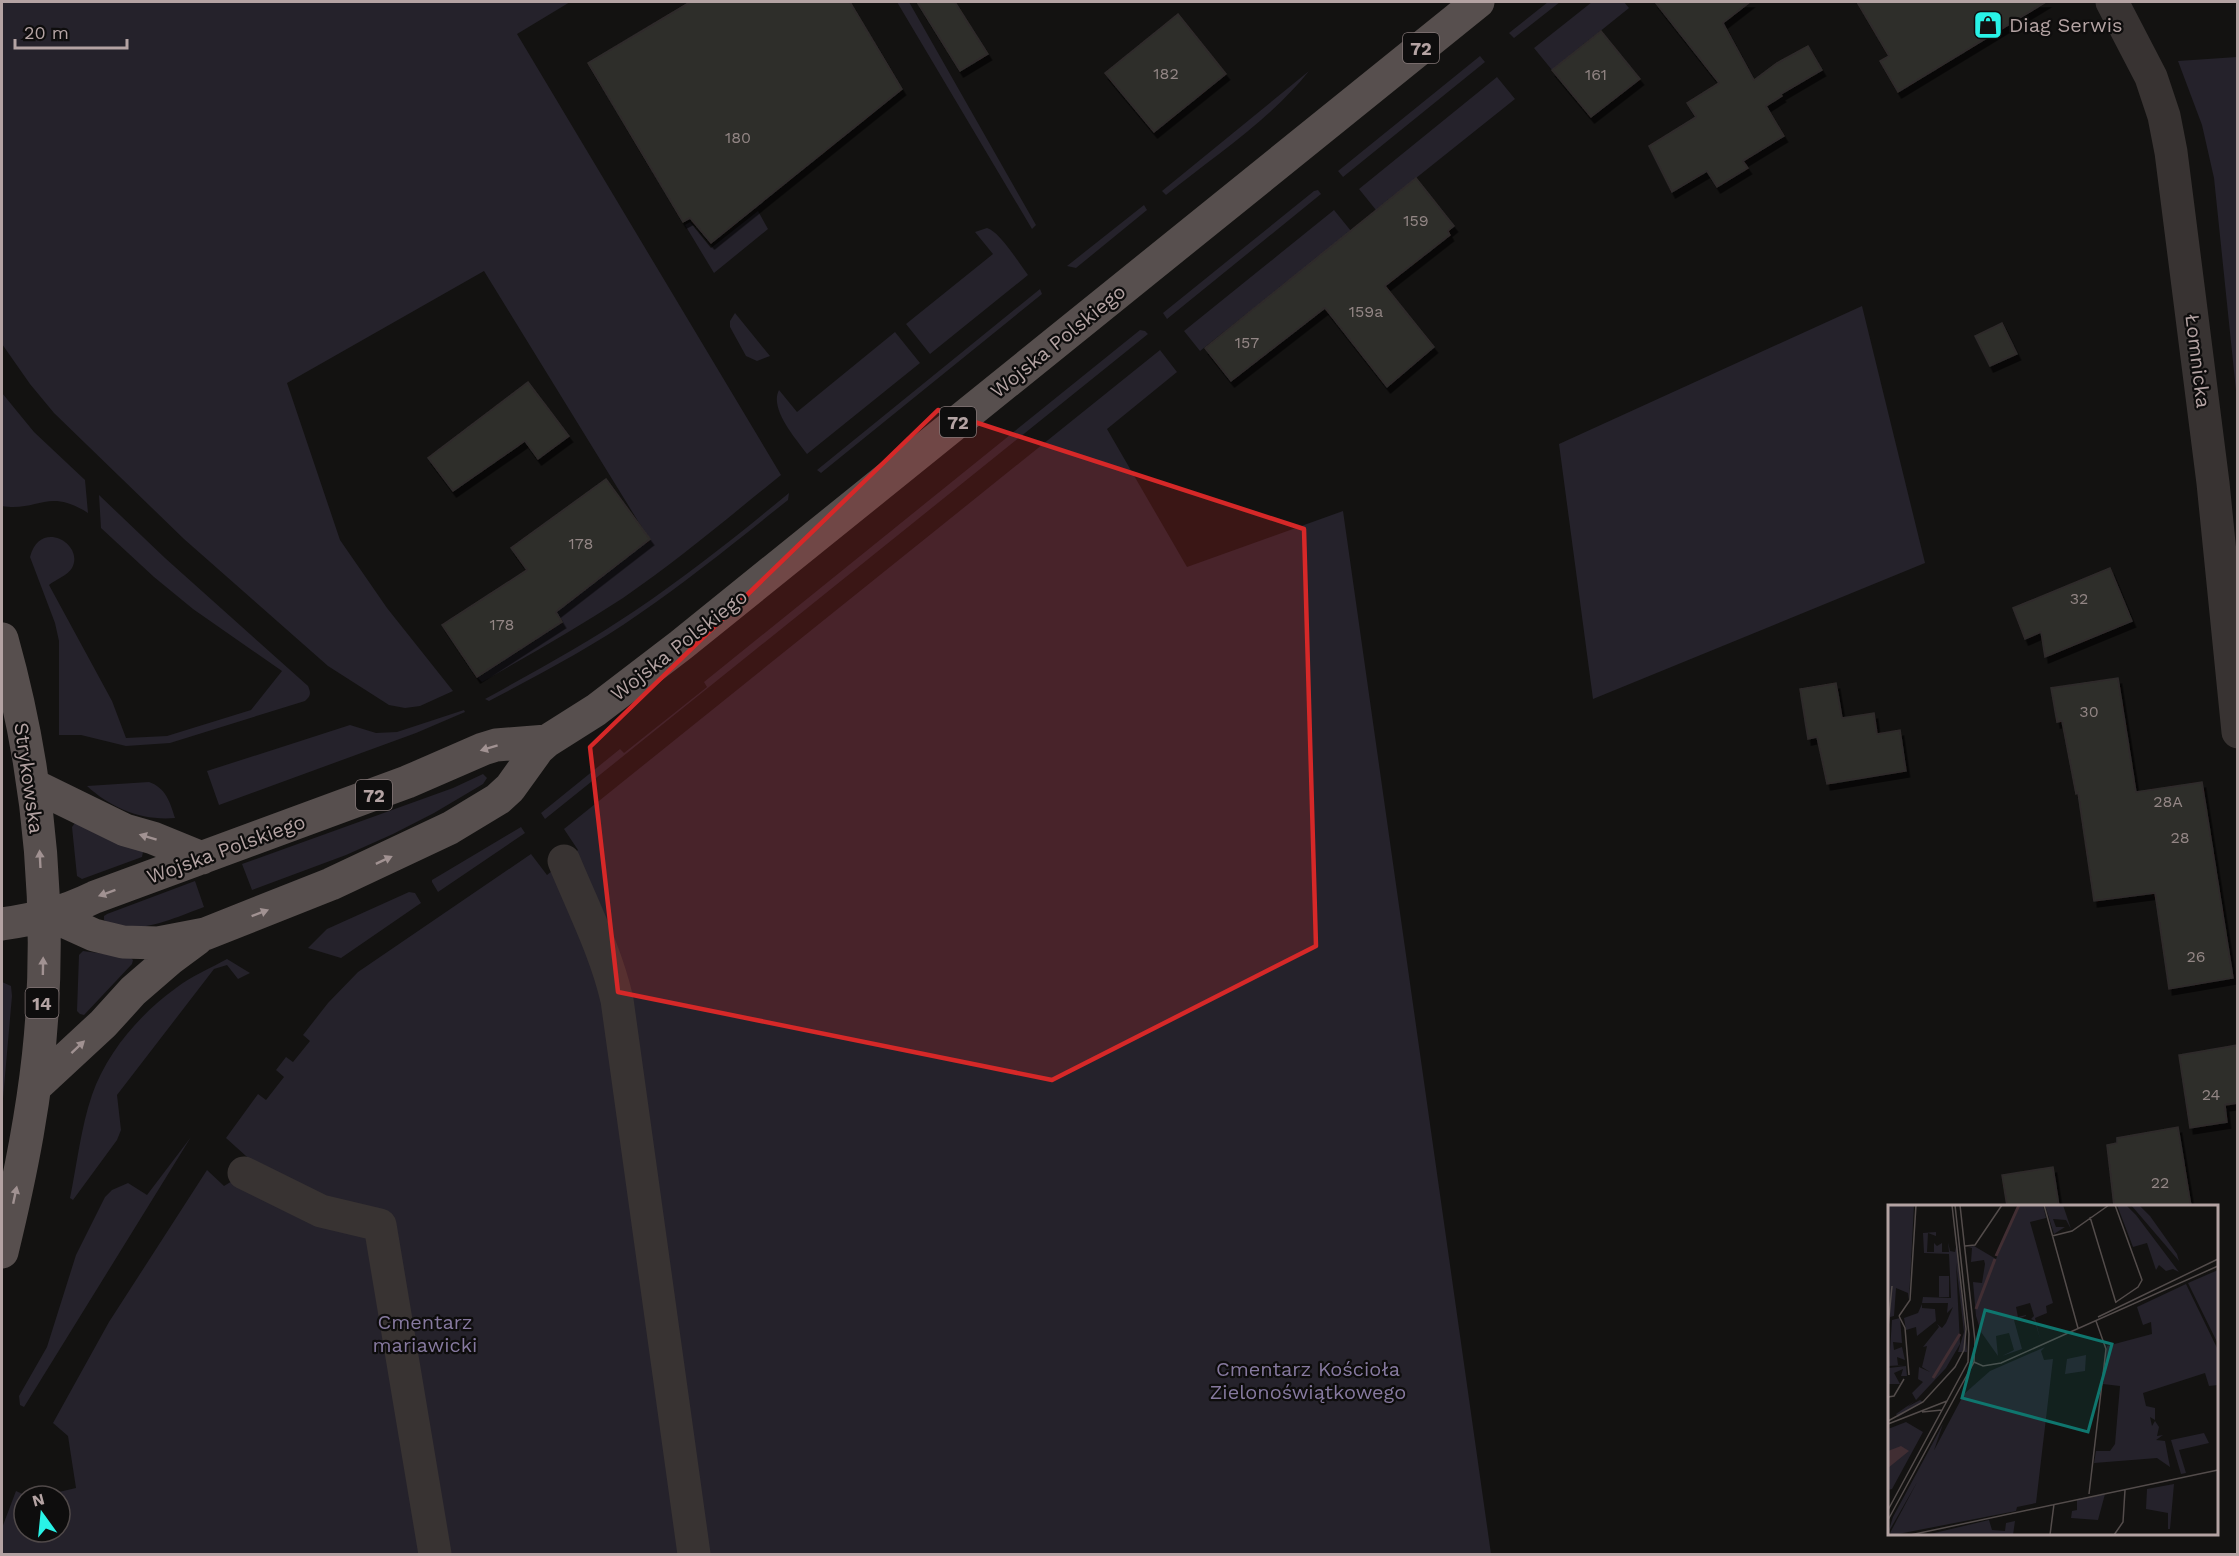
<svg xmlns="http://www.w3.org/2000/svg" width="2239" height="1556" viewBox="0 0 2239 1556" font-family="'Work Sans',sans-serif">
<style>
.green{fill:#25222b}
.building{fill:#2f2d2c;stroke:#2f2c2b;stroke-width:1.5;filter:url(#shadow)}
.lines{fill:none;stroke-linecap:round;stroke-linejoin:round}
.street{stroke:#383332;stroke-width:33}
.primary{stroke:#574f4e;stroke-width:33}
.oneway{fill:#a19292}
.marked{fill:#d62828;fill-opacity:0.2;stroke:#d62828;stroke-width:4.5;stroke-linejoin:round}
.labels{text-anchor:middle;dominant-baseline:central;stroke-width:4.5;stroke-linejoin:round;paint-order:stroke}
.number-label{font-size:16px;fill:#938685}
.shield{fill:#0e0d0d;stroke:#827676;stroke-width:1.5}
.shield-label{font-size:18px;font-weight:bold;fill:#b4a3a3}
.poi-label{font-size:20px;fill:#b4a3a3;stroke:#0e0d0d;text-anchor:start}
.street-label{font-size:20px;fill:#b4a3a3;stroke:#0e0d0d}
.park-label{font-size:20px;fill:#86799f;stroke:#0e0d0d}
.inset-river{fill:none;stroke:#412e33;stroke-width:3}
.inset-road{fill:none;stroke:#534c4b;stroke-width:1.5}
.view{fill:#0f766e;fill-opacity:0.15;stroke:#0f766e;stroke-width:3}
.inset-edge{fill:none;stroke:#b4a3a3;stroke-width:3}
</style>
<defs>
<filter id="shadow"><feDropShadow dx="3.5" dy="6" stdDeviation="0" flood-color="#0009"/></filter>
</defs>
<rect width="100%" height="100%" fill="#131211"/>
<!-- green -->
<path class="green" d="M2,2H570L517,34L781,475C729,517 678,560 623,598C577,628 529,655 482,682L477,677L562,623L556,612L649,539L484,271L287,383L340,540L387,608L453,691L420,706L405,708L389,705L328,666L184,539L54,413L30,384L2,344Z
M897,2H909L1036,225L1032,229Z
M1548,2H1560L1514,38L1509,33Z
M1592,2H1624L1629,8L1552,70L1534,48Z
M1480,56L1485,62L1343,177L1338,171Z
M2237,57H2238L2237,400L2214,178L2202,125L2178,61Z
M1309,71C1271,119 1214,156 1166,195L1162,191Z
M1497,77L1515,99L1376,210L1359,189Z
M1318,190L1321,194L1167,319L1163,313L1314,191Z
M1144,205L1147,210L1076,268L1067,266Z
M1334,210L1351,231L1200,351L1184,331Z
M758,211L768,229L714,273L685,225L690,222L711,248Z
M987,228C999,231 1019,263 1028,275L930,354L906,324L993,254L975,232Z
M1040,289L1042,294L821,473L817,470Z
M1862,306L1925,563L1593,699L1559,444Z
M735,313L770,356L757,361L746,356L730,327V321Z
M1140,330L1145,331L1148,334L545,819L541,813L620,749L624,753L707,687L704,682Z
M895,332L920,363L807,454C796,439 769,409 779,390L797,412Z
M1160,350L1177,372L1107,429L1187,567L1343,511L1491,1554H2V1528L16,1491L27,1496H24V1532H60V1496H42L76,1488L68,1436L53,1423L109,1322L207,1170L224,1186L257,1166L226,1138L258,1094L266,1100L284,1077L276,1070L286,1057L293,1062L310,1041L303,1035L328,1003L358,972L531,854L547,875L578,850L564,829Z
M2,393L34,432L85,480L88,513C48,487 38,512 2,506Z
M789,493L788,500C739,539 691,578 639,614C592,647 540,674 489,701L485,699C536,671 587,643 636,610C689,574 739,534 789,493Z
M99,495L165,558L308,686C311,693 311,696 305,701L170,743L126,746L81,735H59V641L55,623L30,557C40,518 85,544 72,568C68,575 55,580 49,585L112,701L126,738L167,736L251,710L282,671L193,609L154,577L101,528Z
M464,710L465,712L416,733L219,805L207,771L350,725L376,733L397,732Z
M483,774L487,778L483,784L434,813L393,834L346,855L252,890L242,864L453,788Z
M149,782C166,788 170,802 175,818C142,821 111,808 87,786Z
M75,823L139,848L143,852L142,857L82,879L77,876L72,827Z
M521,827L525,833L438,892L432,882V880Z
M195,881L204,907C176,917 132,939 104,920V916L107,914Z
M409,892L415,893L421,903L341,958L308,948L327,929Z
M83,951L130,957L133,960L132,964L84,1015L80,1014L77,1011L79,955Z
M227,959L250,973L238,979L227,965L214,969L117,1095L121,1130L117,1140L73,1200L70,1198C77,1164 81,1127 92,1095C107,1052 140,1014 176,988C191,976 211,968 227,959Z
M2,982L11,986L12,996L2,1110Z
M191,1137L24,1407L20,1405L19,1396L47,1347L76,1255L105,1197L112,1190L128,1183L147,1195Z"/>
<!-- building -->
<path class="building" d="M690,2H850L902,89L711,243L690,218L683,222L588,63Z
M917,2H955L988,54L960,71Z
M1655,2H1750L1723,23L1754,80L1777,63L1808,46L1822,70L1781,94L1782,96L1766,106L1784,136L1743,161L1748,168L1717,187L1707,171L1672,192L1649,146L1696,117L1687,103L1719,83Z
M1857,2H2046L1898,92L1880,61L1889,56Z
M1178,14L1226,74L1154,132L1105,73Z
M1601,31L1640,79L1591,117L1552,70Z
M1416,178L1454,226L1448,231L1450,235L1385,286L1434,347L1387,387L1325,308L1231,381L1205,348Z
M2002,323L2017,354L1990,366L1975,336Z
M528,382L569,436L538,459L525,441L453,491L428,458Z
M606,479L650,539L556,612L562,622L477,677L442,625L527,570L511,548Z
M2110,568L2132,621L2045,657L2041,632L2025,639L2013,608Z
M2118,678L2136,792L2202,782L2233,978L2169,989L2155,893L2094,901L2078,793L2076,794L2062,721L2057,722L2051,688Z
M1836,683L1842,718L1874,713L1877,734L1900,730L1906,771L1827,784L1817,737L1808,739L1800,689Z
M2238,1045V1103L2225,1105L2227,1122L2190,1128L2179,1055Z
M2178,1127L2191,1206H2114L2107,1145L2117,1143V1138Z
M2053,1167L2059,1206H2007L2002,1175Z"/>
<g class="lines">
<!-- street -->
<path class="street" d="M2112,2L2151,77L2164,116L2171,152L2213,483L2238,732
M564,861C583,907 606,952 617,1000L694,1554
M244,1173L321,1211L380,1225L435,1554"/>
<!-- primary -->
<path class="primary" d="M2,639C36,760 50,888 42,1014C37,1095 21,1174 2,1252
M33,785L125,830L153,838L202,858
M42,918L63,921L94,935L123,942L158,943L205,934L331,884L450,828L498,799L510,788L538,749L547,741L596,710L681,645L1478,2
M2,924C36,919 62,913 95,897L407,782L483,749L496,745L547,741
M35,1087L103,1024L133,991L170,959L197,939"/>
</g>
<!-- one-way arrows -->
<defs><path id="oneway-solid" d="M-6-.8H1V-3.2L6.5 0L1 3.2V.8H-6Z" transform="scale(1.5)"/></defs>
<g class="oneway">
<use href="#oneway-solid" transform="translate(489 748) rotate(163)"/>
<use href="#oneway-solid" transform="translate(148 837) rotate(-163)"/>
<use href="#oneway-solid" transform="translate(40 859) rotate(-93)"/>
<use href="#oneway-solid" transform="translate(384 860) rotate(-25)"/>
<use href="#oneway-solid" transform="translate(107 893) rotate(160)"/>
<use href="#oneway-solid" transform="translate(260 913) rotate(-21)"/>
<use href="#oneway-solid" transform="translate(43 966) rotate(-89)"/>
<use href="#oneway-solid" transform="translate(78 1047) rotate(-43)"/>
<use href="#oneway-solid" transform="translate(15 1195) rotate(-78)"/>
</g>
<!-- marked area -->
<path class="marked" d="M938,410L1304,529L1316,946L1052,1080L618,992L590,747Z"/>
<!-- icons -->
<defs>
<g id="shop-square" transform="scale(1.5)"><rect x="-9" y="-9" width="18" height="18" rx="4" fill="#29f3e7" stroke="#0e0d0d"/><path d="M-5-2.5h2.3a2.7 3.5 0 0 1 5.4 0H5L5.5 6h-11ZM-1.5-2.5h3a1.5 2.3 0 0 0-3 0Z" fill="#111"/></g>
</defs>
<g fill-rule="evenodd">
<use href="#shop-square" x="1988" y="25"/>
</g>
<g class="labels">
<!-- number labels -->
<g class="number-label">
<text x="1166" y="73">182</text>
<text x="1596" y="74">161</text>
<text x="738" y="137">180</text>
<text x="1416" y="220">159</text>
<text x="1366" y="311">159a</text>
<text x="1247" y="342">157</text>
<text x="581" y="543">178</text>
<text x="2079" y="598">32</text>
<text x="502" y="624">178</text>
<text x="2089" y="711">30</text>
<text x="2168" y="801">28A</text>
<text x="2180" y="837">28</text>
<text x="2196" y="956">26</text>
<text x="2211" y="1094">24</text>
<text x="2160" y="1182">22</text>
</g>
<!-- shield labels -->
<g class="shield">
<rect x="1403" y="33" width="36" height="30" rx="4.5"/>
<rect x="940" y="407" width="36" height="30" rx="4.5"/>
<rect x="356" y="780" width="36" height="30" rx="4.5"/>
<rect x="25.5" y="988" width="33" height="30" rx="4.5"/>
</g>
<g class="shield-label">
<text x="1421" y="48">72</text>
<text x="958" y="422">72</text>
<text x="374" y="795">72</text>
<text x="42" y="1003">14</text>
</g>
<!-- poi labels -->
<g class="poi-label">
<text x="2009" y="25">Diag Serwis</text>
</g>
<!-- street labels -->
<g class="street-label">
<text transform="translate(1058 341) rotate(-39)">Wojska Polskiego</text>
<text transform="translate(2198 361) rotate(83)">Łomnicka</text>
<text transform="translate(679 645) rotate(-38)">Wojska Polskiego</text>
<text transform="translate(29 778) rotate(82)">Strykowska</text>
<text transform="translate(226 849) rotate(-20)">Wojska Polskiego</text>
</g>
<!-- park labels -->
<g class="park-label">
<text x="425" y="1322">Cmentarz<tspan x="425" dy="23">mariawicki</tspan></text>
<text x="1308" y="1369">Cmentarz Kościoła<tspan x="1308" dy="23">Zielonoświątkowego</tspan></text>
</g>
</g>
<!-- overview -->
<g transform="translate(1888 1205)">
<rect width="330" height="330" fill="#131211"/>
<path d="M0,0H26L21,95L20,88L8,83L6,111L2,112ZM131,0H155L158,13L142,17L165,98L158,101L159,108L147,113L152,134L147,116L143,114L146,111L142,98L128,102L130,112L138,110V111L126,115L134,144L114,151L126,145L121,128L108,131L110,151L93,127L88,111L85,77L94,78L97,59L96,55L83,57L84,43L80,42L86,41L108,54ZM157,0H175L183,24L178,15L165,14L168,22H177L166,29ZM229,0H238L248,10L291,67L285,64L278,66L271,60L268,65L259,38L245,42ZM243,0H251L262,11L289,49L291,56ZM48,27V31L40,28L39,47H46V38L49,41L54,38V47H61L60,37L62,46L67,47L69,36L79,147H70L76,127L68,58L72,139L58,163L28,195L19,202L32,195L35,197L10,212L8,209L28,195L24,188L35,177L30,174L31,162L42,167L34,162L39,141L35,142L51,122L49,119L54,123L58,118L65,102L59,108L60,98H34L35,92L63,93L61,49L36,48L35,28ZM330,65V139L300,78ZM51,71H61V92H51ZM298,79L330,145V180L321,181L317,168L255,188L258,201L267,203V215L262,212L264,221L267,216L271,222L269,231L275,230L268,235L277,236L282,262L269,253L206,258L208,246H222L227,239L232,181L215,179L219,141L264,129L263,117L255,120L249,102ZM34,99V103L47,104L48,116L29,131L28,122L18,125L16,113L30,108ZM12,113L14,138L5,137L6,145L14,142L17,155L9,152L10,160H16L1,161L4,115ZM157,142L153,146L156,155L165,154L148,298L129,302L128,306L5,330L2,328L76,189L102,166ZM198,150L197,166L177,169L179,154ZM18,161L19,171H13L15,164L6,168L12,179H0L1,163ZM18,217L35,227L4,284L0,285V224ZM55,219L44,251L0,328L5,312ZM316,228L321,238L291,245L298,268L293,269L283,235ZM286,279L282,324H280V308L258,304L259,284ZM217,289L210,315L183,313L184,306L189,305V294ZM101,315L104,325L117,326L118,318L127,316L125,330H38Z" fill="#25222b"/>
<path d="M13,241L21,246L0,263V246Z" fill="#412e33"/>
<path class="inset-river" d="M108,51L131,0M88,104L107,54M45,173L72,129"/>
<path class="inset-road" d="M156,0L190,123M227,0L254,75L250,82L228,97M202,12L228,98M164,31L184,26L221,0M77,41L87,40L114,0M11,111L22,95L28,0M11,111L17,123L21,170M210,112L330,54M0,122L4,81M86,157L95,161L113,158L330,61M0,192L6,191L16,174M34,207L54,205M0,216L35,197L67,162L76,145L78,124L64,0M0,219L59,196M201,289L218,144L208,116M0,305L80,157L81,129L67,0M0,315L86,157L87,136L72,0M22,330L330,265M162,330L166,299M226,330L235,317L237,285"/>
<path class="view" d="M97,105L224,139L200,227L74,193Z"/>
<rect width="330" height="330" class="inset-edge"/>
</g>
<!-- border -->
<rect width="2239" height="1556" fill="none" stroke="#b4a3a3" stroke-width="6"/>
<!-- north arrow -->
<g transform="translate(42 1514) rotate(345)"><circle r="28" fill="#0e0d0d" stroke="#504949" stroke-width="1.5"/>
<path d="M0-4.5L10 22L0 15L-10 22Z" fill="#29f3e7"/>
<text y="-9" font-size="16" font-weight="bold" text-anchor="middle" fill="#b4a3a3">N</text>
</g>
<!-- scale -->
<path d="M15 39v9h112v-9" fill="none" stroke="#b4a3a3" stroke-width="3"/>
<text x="24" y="39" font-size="18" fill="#b4a3a3" stroke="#0e0d0d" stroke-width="4.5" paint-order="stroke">20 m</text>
</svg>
